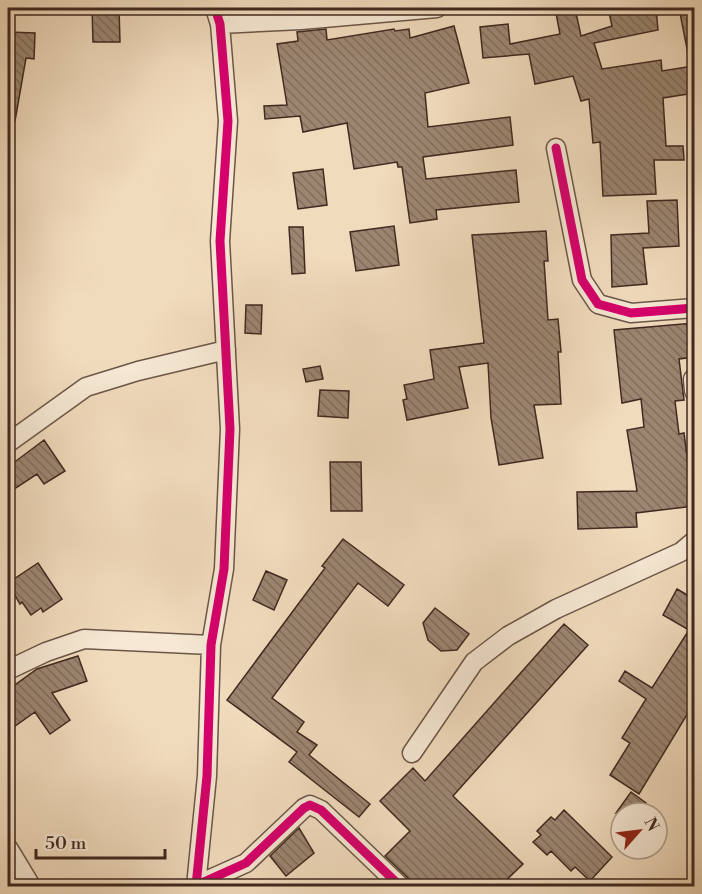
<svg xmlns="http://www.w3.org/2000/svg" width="702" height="894" viewBox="0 0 702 894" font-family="'Libre Bodoni',serif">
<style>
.building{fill:url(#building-back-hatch);stroke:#402920;stroke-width:1.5}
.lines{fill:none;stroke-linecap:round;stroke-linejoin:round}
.minor-casing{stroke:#6c5647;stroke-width:21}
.minor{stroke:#f6e8d4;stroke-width:18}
.cycleway-casing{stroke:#f6e8d4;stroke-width:13}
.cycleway{stroke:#d6006c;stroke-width:9}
</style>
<defs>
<pattern id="building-back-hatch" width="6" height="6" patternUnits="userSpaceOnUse" patternTransform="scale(1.5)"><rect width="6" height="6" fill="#9c8672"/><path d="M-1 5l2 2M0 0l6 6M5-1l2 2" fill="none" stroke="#816e5d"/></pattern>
</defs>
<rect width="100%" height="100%" fill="#f1dbbd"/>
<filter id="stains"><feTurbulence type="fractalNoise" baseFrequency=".00333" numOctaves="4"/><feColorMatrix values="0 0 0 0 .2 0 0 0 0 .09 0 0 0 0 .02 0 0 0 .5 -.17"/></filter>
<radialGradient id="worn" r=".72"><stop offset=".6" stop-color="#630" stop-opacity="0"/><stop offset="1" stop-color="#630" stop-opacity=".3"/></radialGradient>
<!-- building -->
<path class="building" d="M92,8H119L120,42H93Z
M555,8H575L581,36L612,26L608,8H656L658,30L594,43L602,69L661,60L662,71L694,66V93L663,98L666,146H683L684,160H654L656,194L603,196L600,142L593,143L589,99L581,101L573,76L535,84L529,54L483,58L480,27L508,24L510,44L560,34Z
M679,8H694V53L688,54Z
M454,26L469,83L425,93L428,127L510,117L513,145L423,157L426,179L516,170L519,202L436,210L437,219L410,223L402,167H398L397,162L354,169L347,123L303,132L300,116L265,119L264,106L287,105L277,44L298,41L297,32L326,29L327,40L394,29L395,31L409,29L410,38Z
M8,32L35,33L34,59L26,58L15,121H8Z
M323,169L327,205L298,209L293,173Z
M677,200L679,246L643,248L647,284L612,287L611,235L649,233L647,201Z
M394,226L399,265L356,271L350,232Z
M289,227H303L305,273L292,274Z
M546,231L548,261H544L548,320L558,319L561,352H558L561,404L534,405L543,458L499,465L491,418L488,363L459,367L468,408L407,420L403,400L407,399L404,385L434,379L430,350L484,343L472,235Z
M246,305H262L261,334L245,333Z
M694,323V357L679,359L684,400L675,401L679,434L684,433L691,488L694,487V506L636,513L637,527L578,529L577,492L637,491L627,430L644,427L641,399L622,403L614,330Z
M320,366L323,379L306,382L303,369Z
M320,390L349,391L348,418L318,416Z
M44,440L65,471L44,484L37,474L8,493V467Z
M330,462H361L362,511H331Z
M343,539L404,585L388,606L358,583L272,698L304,722L297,732L317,745L309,755L370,804L359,817L289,762L297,752L227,700L325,568L322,566Z
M38,563L62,599L43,612L41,608L31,615L22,602L20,604L8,583Z
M266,571L287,580L274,610L253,600Z
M677,589L694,599V703L639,794L610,775L630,743L622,738L646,699L619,681L625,671L652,688L689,630L663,615Z
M435,608L469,634L457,650L441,651L428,640L423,623Z
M564,624L588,645L453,796L523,864L500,886H412L408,878L385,856L410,831L380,801L413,768L425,781Z
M78,656L87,681L52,693L70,720L50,734L35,712L8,731V690L37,669Z
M631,792L646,803L639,813H616Z
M564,810L612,857L590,881L575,867L571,871L551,851L547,855L533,842L541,835L537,831L551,817L555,820Z
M299,828L314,853L286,876L270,856Z"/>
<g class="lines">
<!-- minor casing -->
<g class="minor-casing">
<path id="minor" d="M220,24L301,20L437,8
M556,148L582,280L598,304L631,313L694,308
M693,379L694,391
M8,443L86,387L138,371L226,350
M8,670L46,652L84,639L211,645
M412,753L474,662L508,636L556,609L681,552L694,541
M8,848L31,886
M197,885L246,863L304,808L310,805L321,810L400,886
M196,886L207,776L211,645L224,569L230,429L220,241L228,121L220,24L215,8"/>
</g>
<!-- minor -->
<use href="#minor" class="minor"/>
<!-- cycleway casing -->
<g class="cycleway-casing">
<path id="cycleway" d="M556,148L582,280L598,304L631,313L694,308
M197,885L246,863L304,808L310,805L321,810L400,886
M196,886L207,776L211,645L224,569L230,429L220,241L228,121L220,24L215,8"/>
</g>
<!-- cycleway -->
<use href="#cycleway" class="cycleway"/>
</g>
<!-- margin -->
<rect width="702" height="894" fill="none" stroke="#f1dbbd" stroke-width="30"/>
<rect x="9" y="9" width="684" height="876" fill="none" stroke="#402920" stroke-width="3"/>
<rect x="15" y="15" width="672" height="864" fill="none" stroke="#402920" stroke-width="1.5"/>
<!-- north arrow -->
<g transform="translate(639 831) rotate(62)"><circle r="28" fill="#f6e8d4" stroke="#ad9c8c" stroke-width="1.5"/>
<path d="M0-4.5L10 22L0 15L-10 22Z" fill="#8f2418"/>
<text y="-9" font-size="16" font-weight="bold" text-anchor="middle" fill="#402920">N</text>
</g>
<!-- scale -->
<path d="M36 849v9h129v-9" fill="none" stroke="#402920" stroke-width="3"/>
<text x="45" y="849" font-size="18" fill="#402920" stroke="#f6e8d4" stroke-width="4.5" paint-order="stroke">50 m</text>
<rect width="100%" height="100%" filter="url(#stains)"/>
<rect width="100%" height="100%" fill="url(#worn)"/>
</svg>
